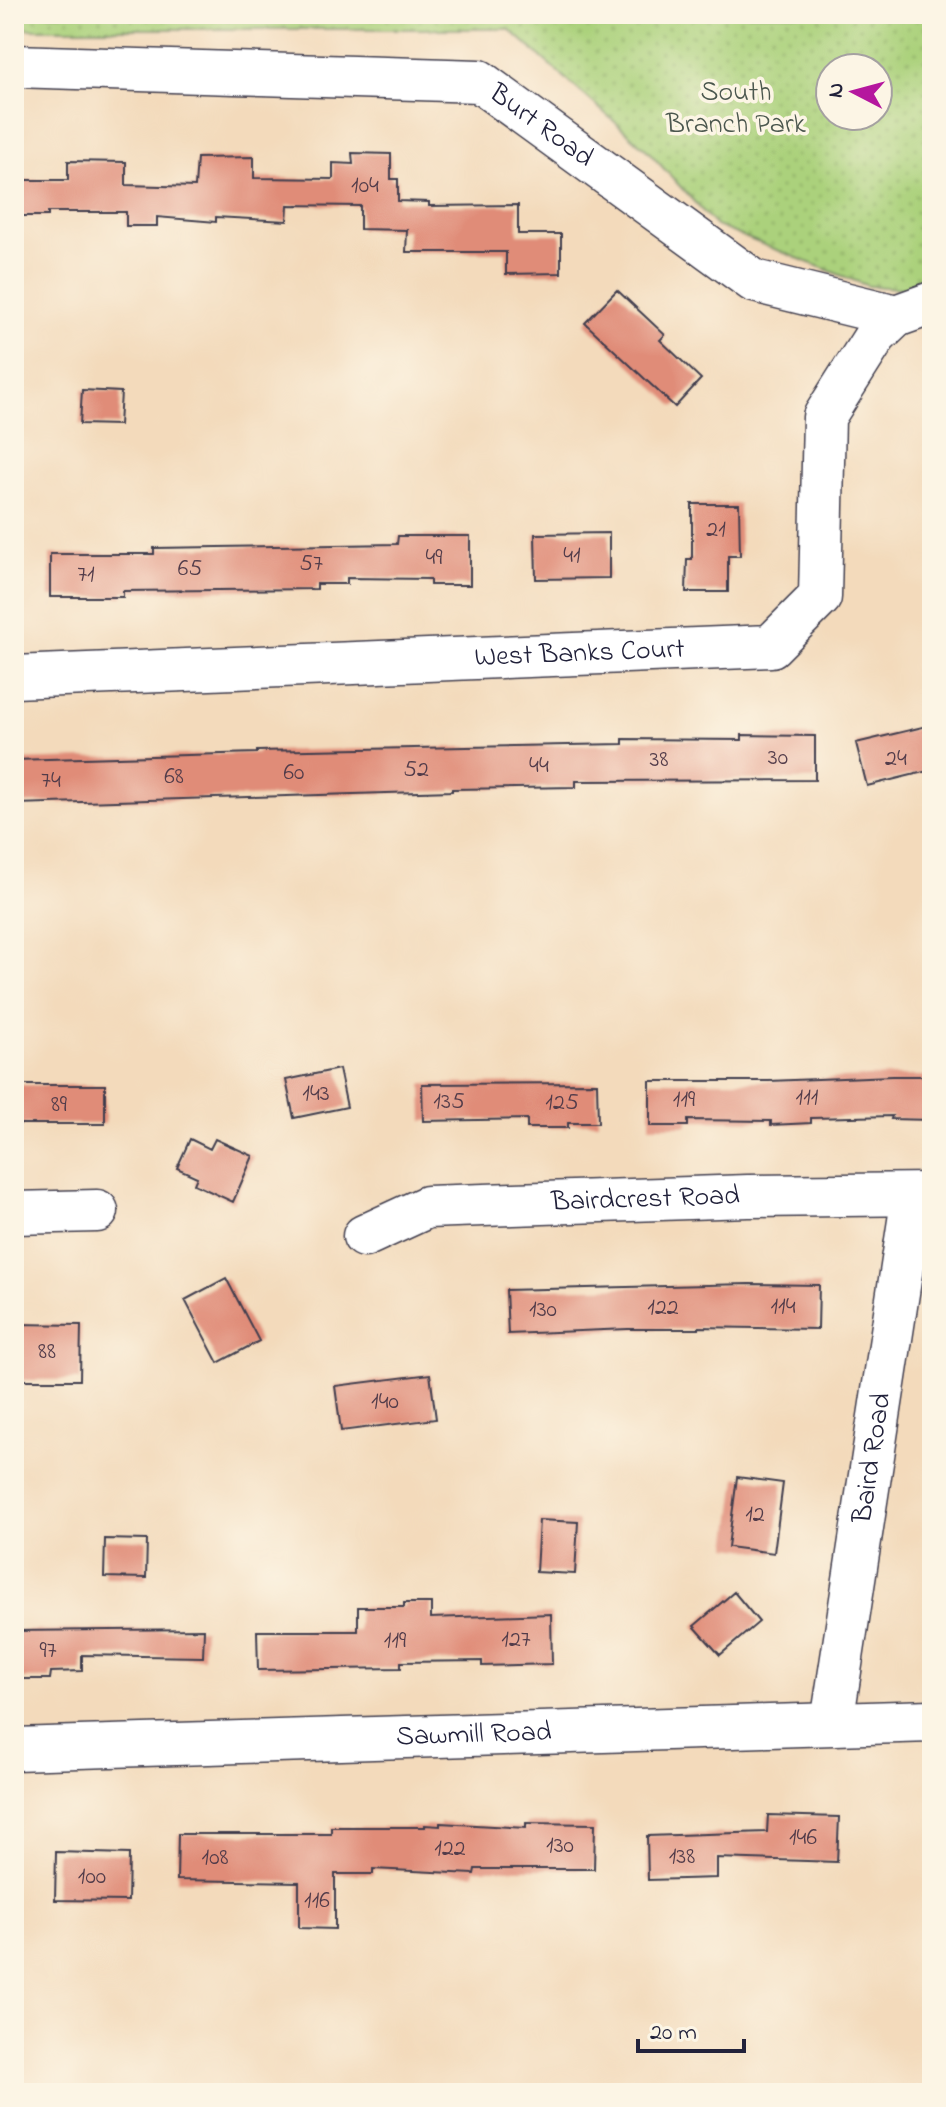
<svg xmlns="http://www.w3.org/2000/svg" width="946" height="2107" viewBox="0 0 946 2107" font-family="'Indie Flower',sans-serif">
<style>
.park{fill:url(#park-dots);stroke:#667a5b;stroke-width:2;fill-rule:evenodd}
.building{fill:#e08c78}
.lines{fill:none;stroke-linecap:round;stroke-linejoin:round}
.minor-casing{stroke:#413e4e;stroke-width:45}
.minor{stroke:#fff;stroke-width:42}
.labels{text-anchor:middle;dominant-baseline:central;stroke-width:7;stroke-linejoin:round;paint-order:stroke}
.number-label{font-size:24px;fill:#523c4a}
.park-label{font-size:28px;fill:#4b574e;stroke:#fcf5e5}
.street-label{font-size:28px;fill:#22223b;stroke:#fcf5e5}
</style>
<defs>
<pattern id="park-dots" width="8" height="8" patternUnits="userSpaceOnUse" patternTransform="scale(2)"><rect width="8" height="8" fill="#abd17b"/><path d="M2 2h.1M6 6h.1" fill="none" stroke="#93b36b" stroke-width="1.8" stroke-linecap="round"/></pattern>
</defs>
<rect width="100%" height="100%" fill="#fcf5e5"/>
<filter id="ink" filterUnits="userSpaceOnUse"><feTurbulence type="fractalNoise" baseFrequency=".0125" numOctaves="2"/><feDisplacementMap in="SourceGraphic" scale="16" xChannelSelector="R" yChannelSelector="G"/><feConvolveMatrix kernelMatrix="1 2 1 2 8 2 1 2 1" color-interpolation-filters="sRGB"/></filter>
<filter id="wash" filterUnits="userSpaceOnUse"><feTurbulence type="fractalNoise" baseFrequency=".006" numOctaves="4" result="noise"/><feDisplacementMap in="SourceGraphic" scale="32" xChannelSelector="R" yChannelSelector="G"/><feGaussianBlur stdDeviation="1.8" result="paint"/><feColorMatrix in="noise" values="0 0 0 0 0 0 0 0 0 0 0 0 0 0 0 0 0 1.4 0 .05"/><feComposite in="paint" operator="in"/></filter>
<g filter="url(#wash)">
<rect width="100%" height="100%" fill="#f3dabb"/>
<!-- park -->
<path class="park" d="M14,14H932V290L868,286L716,226L647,150L509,29H21L14,27ZM830,68H878V116H830Z"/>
<g id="blocks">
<!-- building -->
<path class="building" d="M352,153L391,154V179H398V201L429,202V206L518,205V234H561V273L506,274V252H406L407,230L360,229V206L288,205L287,221L216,217V222L157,217V226H126V212H48V216H20V180H68V161L126,162V185L195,187L197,158L254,157V178L333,179V163L353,164Z
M617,290L665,335L660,340L701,379L675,407L585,323Z
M82,390L121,392L119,425L80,424Z
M692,504H739L740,556H728V592H686L687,559H692Z
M609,533V578L536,579L535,534Z
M398,536H470V585H430V579L347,578V584H317V589L123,591V597H50V554H154V548L397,544Z
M927,726L932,748V770L867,786L856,743Z
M742,735L815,736V780L576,781V787L452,789V791L16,804L14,760L257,753V751L623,744V739L742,740Z
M339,1069L347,1107L294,1118L286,1080Z
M892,1076H932V1120L891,1119L892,1116L811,1118V1123L771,1125V1121L688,1120V1126H650V1081H769Z
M597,1083L598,1123H568V1128H527V1119L423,1121L422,1084Z
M14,1085H105V1124H14Z
M190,1139L210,1149L215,1139L253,1156L233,1202L194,1184L197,1177L177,1168Z
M226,1278L259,1341L218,1363L185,1300Z
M748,1284L819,1285L818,1329L699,1327V1329H628L508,1334L506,1290Z
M14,1324L81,1325L80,1380H14Z
M430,1374L436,1419L341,1431L335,1386Z
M737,1477L783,1483L774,1553L728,1547Z
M539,1520L578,1522L575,1574L536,1572Z
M105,1539L147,1540L146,1578L104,1577Z
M734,1592L759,1622L720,1655L694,1626Z
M404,1603H431V1618L551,1614L552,1664L482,1666V1661L401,1662V1668L258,1670L257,1631H358V1607H404Z
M204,1629L203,1657L82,1655V1671L51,1672L50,1679H14V1631Z
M768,1815L839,1817L837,1862L717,1858V1878L648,1880L647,1836L767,1832Z
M440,1823L526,1828V1823L595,1824L594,1869H475L474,1874L373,1869V1874H335V1929L299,1928V1882L177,1880L178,1834H331V1827H425V1825L440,1826Z
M56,1852L129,1854L128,1901L55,1900Z"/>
</g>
</g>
<g filter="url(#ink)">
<use href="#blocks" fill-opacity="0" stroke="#413e4e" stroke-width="2"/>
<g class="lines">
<!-- minor casing -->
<g class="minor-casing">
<g id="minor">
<path id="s1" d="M14,66L479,81L754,281L896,316L932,303"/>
<path id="s2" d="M14,677L771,646L820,597L824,417L876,335L896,316"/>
<path d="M14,1213L97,1211"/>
<path id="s3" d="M364,1236L427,1207L748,1196L932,1194"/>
<path id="s4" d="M832,1723L913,1195"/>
<path id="s5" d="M14,1749L932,1721"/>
</g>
</g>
<!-- minor -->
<use href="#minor" class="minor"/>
</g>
</g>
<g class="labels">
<!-- number labels -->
<g class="number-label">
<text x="365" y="186">104</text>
<text x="716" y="530">21</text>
<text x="572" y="556">41</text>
<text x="434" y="558">49</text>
<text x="311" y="564">57</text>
<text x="190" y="569">65</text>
<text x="86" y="575">71</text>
<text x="778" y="758">30</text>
<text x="896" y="759">24</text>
<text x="659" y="760">38</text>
<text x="539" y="766">44</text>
<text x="416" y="770">52</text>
<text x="294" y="773">60</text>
<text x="174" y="777">68</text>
<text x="51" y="781">74</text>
<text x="316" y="1094">143</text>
<text x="807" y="1098">111</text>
<text x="684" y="1100">119</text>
<text x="449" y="1102">135</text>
<text x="562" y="1103">125</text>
<text x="59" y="1105">89</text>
<text x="783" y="1307">114</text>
<text x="663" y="1308">122</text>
<text x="543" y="1310">130</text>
<text x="47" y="1352">88</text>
<text x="385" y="1402">140</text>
<text x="755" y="1515">12</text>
<text x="516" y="1640">127</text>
<text x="395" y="1641">119</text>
<text x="48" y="1651">97</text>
<text x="803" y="1838">146</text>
<text x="560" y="1846">130</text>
<text x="450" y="1849">122</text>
<text x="682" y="1857">138</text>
<text x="215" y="1858">108</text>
<text x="92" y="1877">100</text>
<text x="317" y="1901">116</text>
</g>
<!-- park labels -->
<g class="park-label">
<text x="736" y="93">South<tspan x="736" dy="32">Branch Park</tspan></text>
</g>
<!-- street labels -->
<g class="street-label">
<text stroke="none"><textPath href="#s1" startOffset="542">Burt Road</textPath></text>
<text stroke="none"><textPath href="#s2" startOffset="566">West Banks Court</textPath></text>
<text stroke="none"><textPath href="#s3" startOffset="288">Bairdcrest Road</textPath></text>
<text stroke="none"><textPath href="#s4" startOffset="268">Baird Road</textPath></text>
<text stroke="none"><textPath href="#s5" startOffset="460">Sawmill Road</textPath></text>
</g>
</g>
<!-- margin -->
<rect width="946" height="2107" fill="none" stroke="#fcf5e5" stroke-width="48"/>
<!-- north arrow -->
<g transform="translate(854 92) rotate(276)"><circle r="38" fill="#fcf5e5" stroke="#a5a1a1" stroke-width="2"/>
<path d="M0-6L14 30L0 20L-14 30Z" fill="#b5179e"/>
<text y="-12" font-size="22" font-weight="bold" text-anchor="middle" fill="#22223b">N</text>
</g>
<!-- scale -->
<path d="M638 2039v12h106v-12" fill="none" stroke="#22223b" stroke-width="4"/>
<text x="650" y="2039" font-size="24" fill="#22223b" stroke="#fcf5e5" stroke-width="6" paint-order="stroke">20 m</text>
</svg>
